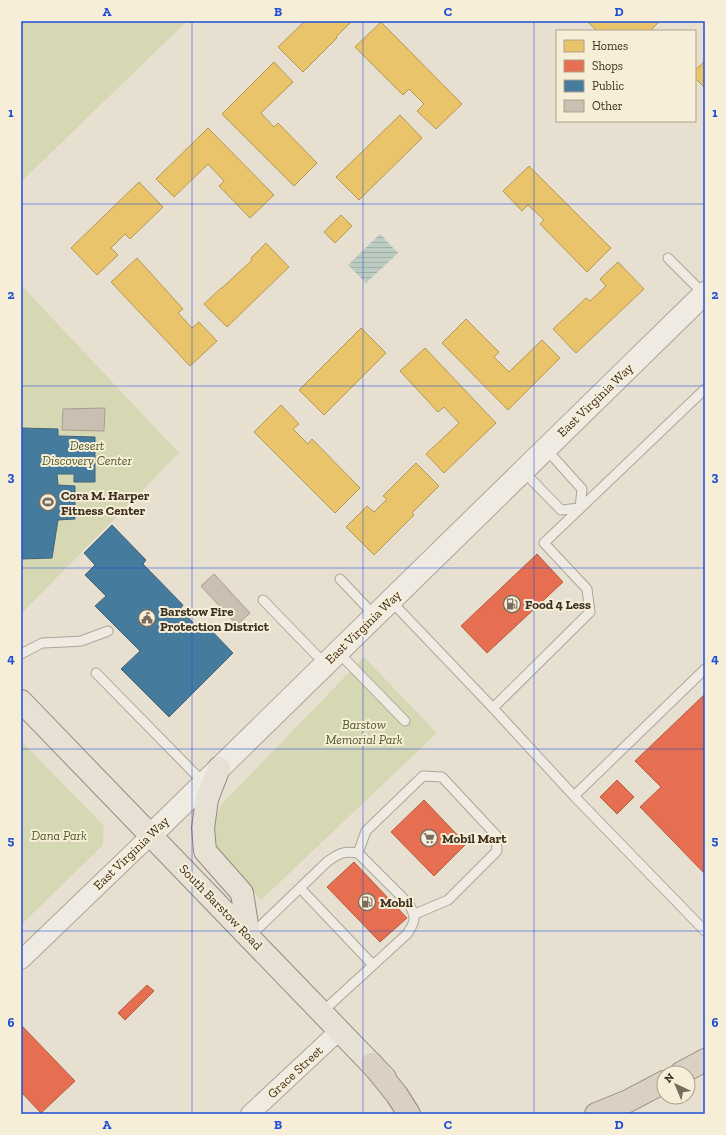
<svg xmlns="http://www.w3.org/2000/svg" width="726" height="1135" viewBox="0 0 726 1135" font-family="'Zilla Slab',serif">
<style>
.park{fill:#d6d7b3}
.water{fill:url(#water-rules)}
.homes{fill:#e9c46a;stroke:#b59754}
.shops{fill:#e76f51;stroke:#b45c42}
.public{fill:#457b9d;stroke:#436478}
.building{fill:#cbbfb2;stroke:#a89c90}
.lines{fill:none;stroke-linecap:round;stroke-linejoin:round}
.service-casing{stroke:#ada599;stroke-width:11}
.minor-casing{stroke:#ada599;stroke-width:20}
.tertiary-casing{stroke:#ada599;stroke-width:24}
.primary-casing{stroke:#928b80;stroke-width:24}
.motorway-casing{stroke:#928b80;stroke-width:24}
.service{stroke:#efebe3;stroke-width:9}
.minor{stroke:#efebe3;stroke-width:18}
.tertiary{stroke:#efebe3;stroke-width:22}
.primary{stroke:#e6e1d4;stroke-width:22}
.motorway{stroke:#dad1c2;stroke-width:22}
.grid{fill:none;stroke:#1d4ed8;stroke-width:1;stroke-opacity:0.55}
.labels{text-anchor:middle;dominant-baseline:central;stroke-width:4;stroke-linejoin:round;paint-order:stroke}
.street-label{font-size:13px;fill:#3d2e20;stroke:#f7eed8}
.park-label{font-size:13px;font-style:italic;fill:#4d5a26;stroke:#f7eed8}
.poi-label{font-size:13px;font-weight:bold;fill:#3d2e20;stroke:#f7eed8;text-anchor:start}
.neatline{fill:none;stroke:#1d4ed8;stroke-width:1.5}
.grid-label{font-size:13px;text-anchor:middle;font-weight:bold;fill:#1d4ed8}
</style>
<defs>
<pattern id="water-rules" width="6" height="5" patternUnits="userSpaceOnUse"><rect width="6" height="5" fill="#bcccc2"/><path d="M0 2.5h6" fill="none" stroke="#a2b0a6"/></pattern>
</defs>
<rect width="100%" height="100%" fill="#e7e0d1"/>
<!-- park -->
<path class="park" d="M21,21H187L21,182Z
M21,285L179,453L21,614Z
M364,657L437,733L261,900L208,840L221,805Z
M21,741L104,826L103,845L21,925Z"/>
<!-- water -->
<path class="water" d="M380,234L398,253L366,283L348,265Z"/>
<!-- homes -->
<path class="homes" d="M305,21H352L336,37L337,38L303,72L278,47Z
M587,21H656L658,23L650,31H597Z
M381,22L462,104L436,129L417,111L424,104L409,89L403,95L355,47Z
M705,61V88L695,78V70Z
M274,62L293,82L261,113L274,127L278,123L317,163L294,186L222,114Z
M400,115L422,138L359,200L336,177Z
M208,128L274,195L250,218L219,186L224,181L208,164L174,197L156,179Z
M529,166L611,248L587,272L540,224L544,220L528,205L522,211L503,191Z
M139,182L163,207L130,239L125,234L111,248L118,255L97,275L71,248Z
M341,215L352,226L335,243L324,232Z
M266,243L289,267L227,327L204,304L221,288H222L252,260L251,258Z
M137,258L183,309L178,313L192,328L199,322L217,341L190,366L111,282Z
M618,262L644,289L576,353L553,329L586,298L590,301L606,286L600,279Z
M466,319L499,352L494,357L509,372L542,340L560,358L508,410L442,343Z
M361,328L386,353L324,415L299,390Z
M425,348L496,423L444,473L426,454L459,423L444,407L438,412L400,371Z
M281,405L299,424L293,429L308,444L312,439L360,488L335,513L254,432Z
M416,463L439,486L412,513L414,515L374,555L346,527L367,506L374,512L387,499L383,496Z"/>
<!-- shops -->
<path class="shops" d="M537,554L563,582L487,653L461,626Z
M705,694V874L640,807L661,787L635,761Z
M617,780L634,797L617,814L600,797Z
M424,800L466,844L434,876L391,832Z
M354,862L407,918L380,942L327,887Z
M147,985L154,991L125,1020L118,1013Z
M21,1025L75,1081L41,1113L21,1092Z"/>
<!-- public -->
<path class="public" d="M21,428L58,429V436L95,437V482H74V474H57L58,485L75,486V519L58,520L52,558L21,559Z
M112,525L146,560L143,564L183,605L180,609L201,631L207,626L233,653L169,717L121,669L140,651L95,606L106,596L85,575L95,565L84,553Z"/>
<!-- building -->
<path class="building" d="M105,408L104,431L62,430L63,409Z
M214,574L250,613L237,625L201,586Z"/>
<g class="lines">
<!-- service casing -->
<g class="service-casing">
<path id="service" d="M668,258L704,294
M523,471L561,510L580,508L582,489L546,449
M340,579L375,616
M263,600L325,664
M390,600L493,708L574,796L705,931
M338,652L405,721
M21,654L42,643L65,642L81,641L108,631
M96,673L204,783
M493,708L590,612L587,589L544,543L705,389
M574,796L705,669
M358,853L366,831L423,776L442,777L496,835L497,851L448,900L415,914
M300,888L373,965
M250,936L328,861C340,853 343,851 358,853L409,904C416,917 416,921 407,934L322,1012"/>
</g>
<!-- minor casing -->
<g class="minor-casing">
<path id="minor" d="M21,960L151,835
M250,1114L340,1030"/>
</g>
<!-- tertiary casing -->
<g class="tertiary-casing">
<path id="tertiary" d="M151,835L705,293"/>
</g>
<!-- primary casing -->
<g class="primary-casing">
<path id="primary" d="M21,701L385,1078
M219,768L207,799L203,828L205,851L242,893L249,937"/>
</g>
<!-- motorway casing -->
<g class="motorway-casing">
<path id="motorway" d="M372,1064L397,1095L409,1114
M681,1073L705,1060
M596,1114L628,1101L664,1082"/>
</g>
<!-- service -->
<use href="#service" class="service"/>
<!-- minor -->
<use href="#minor" class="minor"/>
<!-- tertiary -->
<use href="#tertiary" class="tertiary"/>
<!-- primary -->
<use href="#primary" class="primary"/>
<!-- motorway -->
<use href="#motorway" class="motorway"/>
</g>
<!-- grid -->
<path class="grid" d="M192,21V1114M363,21V1114M534,21V1114M21,204H705M21,386H705M21,568H705M21,749H705M21,931H705"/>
<!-- icons -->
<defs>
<g id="stadium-ring" transform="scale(0.9)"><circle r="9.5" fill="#f7eed8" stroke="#786c5e" stroke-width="1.5"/><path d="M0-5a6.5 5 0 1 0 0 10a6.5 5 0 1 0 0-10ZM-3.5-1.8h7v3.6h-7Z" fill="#786c5e"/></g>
<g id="fuel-ring" transform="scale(0.9)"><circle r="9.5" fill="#f7eed8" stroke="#786c5e" stroke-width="1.5"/><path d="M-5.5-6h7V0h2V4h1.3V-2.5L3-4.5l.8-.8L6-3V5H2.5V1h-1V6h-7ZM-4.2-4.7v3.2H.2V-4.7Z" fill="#786c5e"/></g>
<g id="civic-ring" transform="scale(0.9)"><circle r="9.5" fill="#f7eed8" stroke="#786c5e" stroke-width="1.5"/><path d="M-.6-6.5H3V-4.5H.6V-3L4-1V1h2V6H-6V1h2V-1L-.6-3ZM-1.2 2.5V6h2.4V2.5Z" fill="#786c5e"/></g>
<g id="supermarket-ring" transform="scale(0.9)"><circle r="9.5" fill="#f7eed8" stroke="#786c5e" stroke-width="1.5"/><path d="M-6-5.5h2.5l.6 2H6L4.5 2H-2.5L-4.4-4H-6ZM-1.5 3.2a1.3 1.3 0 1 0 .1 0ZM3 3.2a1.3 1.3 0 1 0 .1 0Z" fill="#786c5e"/></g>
</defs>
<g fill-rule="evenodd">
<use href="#stadium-ring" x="48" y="502"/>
<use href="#fuel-ring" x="512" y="604"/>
<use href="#civic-ring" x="147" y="618"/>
<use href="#supermarket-ring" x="429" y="838"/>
<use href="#fuel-ring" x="367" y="902"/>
</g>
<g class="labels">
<!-- street labels -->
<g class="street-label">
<text transform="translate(595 400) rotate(-44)">East Virginia Way</text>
<text transform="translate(363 627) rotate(-44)">East Virginia Way</text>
<text transform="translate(131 853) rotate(-44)">East Virginia Way</text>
<text transform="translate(221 907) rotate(46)">South Barstow Road</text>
<text transform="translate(295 1072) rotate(-43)">Grace Street</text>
</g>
<!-- park labels -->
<g class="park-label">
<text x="87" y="445">Desert<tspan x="87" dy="15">Discovery Center</tspan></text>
<text x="364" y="724">Barstow<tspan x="364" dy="15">Memorial Park</tspan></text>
<text x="59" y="835">Dana Park</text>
</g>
<!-- poi labels -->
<g class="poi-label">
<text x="61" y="495">Cora M. Harper<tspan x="61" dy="15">Fitness Center</tspan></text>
<text x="525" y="604">Food 4 Less</text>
<text x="160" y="611">Barstow Fire<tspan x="160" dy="15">Protection District</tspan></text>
<text x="442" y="838">Mobil Mart</text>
<text x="380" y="902">Mobil</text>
</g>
</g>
<!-- border -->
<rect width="726" height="1135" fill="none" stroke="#f7eed8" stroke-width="44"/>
<!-- legend -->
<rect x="556" y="30" width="140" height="92" fill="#f7eed8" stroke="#ada18e"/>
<rect x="564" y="40" width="20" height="12" fill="#e9c46a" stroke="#ada18e"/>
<text x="592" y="50" font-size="12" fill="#3d2e20">Homes</text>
<rect x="564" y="60" width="20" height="12" fill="#e76f51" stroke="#ada18e"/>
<text x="592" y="70" font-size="12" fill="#3d2e20">Shops</text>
<rect x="564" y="80" width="20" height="12" fill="#457b9d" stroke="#ada18e"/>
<text x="592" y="90" font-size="12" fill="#3d2e20">Public</text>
<rect x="564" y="100" width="20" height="12" fill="#cbbfb2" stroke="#ada18e"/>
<text x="592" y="110" font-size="12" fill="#3d2e20">Other</text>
<!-- north arrow -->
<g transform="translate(676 1085) rotate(316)"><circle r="19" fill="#f7eed8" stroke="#ada18e"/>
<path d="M0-3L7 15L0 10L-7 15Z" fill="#786c5e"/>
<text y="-6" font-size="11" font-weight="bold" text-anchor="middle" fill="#3d2e20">N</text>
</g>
<rect x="22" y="22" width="682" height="1091" class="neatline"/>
<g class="grid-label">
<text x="107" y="16">A</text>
<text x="278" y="16">B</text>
<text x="448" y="16">C</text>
<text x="619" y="16">D</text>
<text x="11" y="117">1</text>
<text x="715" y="117">1</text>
<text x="11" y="299">2</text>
<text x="715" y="299">2</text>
<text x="11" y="481">3</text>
<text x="715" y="481">3</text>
<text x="11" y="663">4</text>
<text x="715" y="663">4</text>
<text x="11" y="845">5</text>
<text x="715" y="845">5</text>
<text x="11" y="1027">6</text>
<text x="715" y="1027">6</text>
<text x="107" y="1129">A</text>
<text x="278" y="1129">B</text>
<text x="448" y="1129">C</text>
<text x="619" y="1129">D</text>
</g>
</svg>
